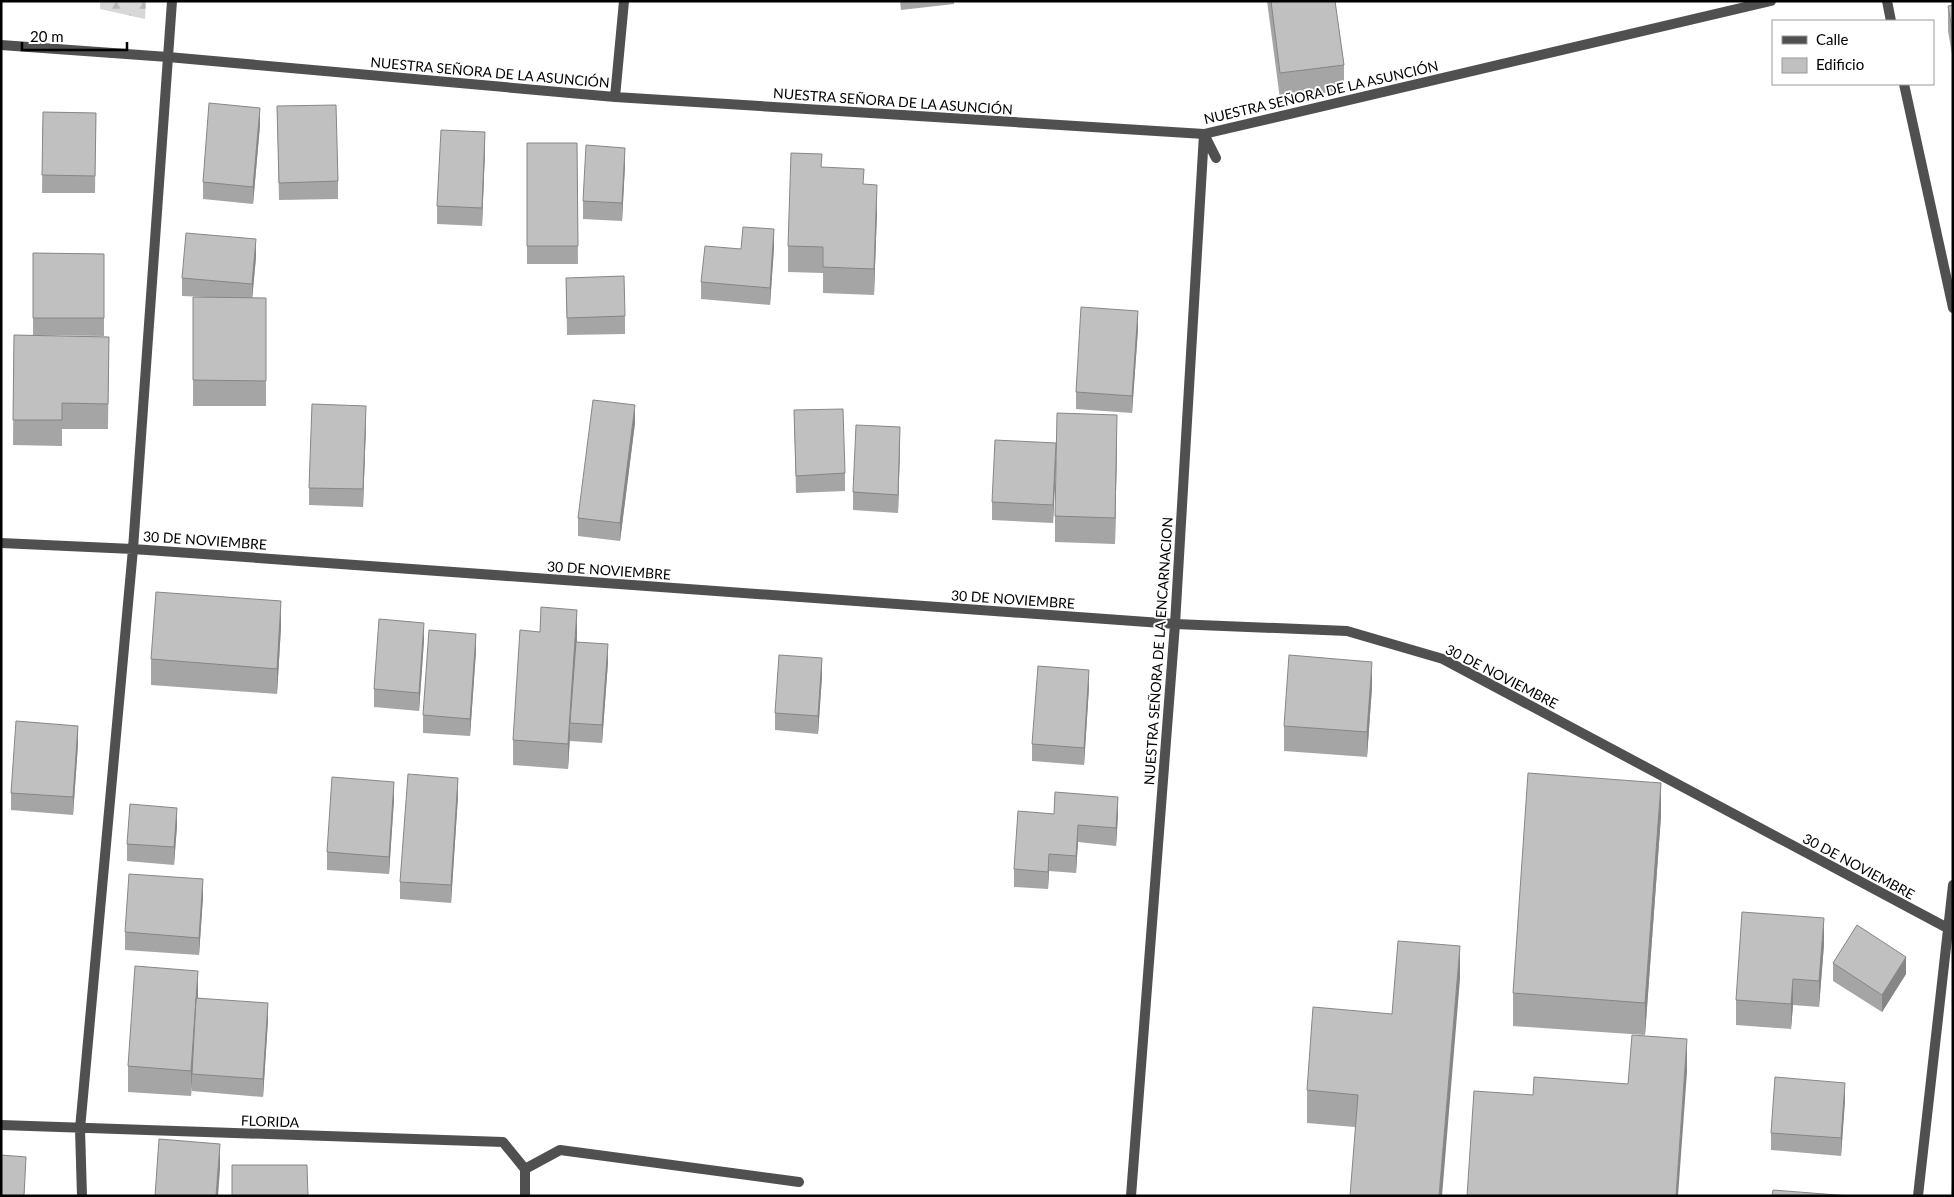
<svg xmlns="http://www.w3.org/2000/svg" width="1954" height="1197" viewBox="0 0 1954 1197" font-family="Lato,sans-serif">
<style>
.forest{fill:url(#forest-firs)}
.lines{fill:none;stroke-linecap:round;stroke-linejoin:round}
.service{stroke:#505050;stroke-width:10}
.minor{stroke:#505050;stroke-width:10}
.wall{fill:#a5a5a5}
.shaded-wall{fill:#868686}
.building{fill:#c0c0c0;stroke:#868686}
.labels{text-anchor:middle;dominant-baseline:central;stroke-width:4;stroke-linejoin:round;paint-order:stroke}
.street-label{font-size:14px;fill:#000;stroke:#fff}
</style>
<defs>
<pattern id="forest-firs" width="22" height="20" patternUnits="userSpaceOnUse" patternTransform="scale(1.25)"><rect width="22" height="20" fill="#d7d7d7"/><path d="M5 1l3.5 6h-7zM16 11l3.5 6h-7z" fill="#b7b7b7"/></pattern>
</defs>
<rect width="100%" height="100%" fill="#fff"/>
<!-- forest -->
<path class="forest" d="M100,1H146L145,19L100,9Z"/>
<g class="lines">
<!-- service -->
<path class="service" d="M525,1169L560,1150L799,1182"/>
<!-- minor -->
<path class="minor" d="M1887,1L1891,21
M1,45L168,57L615,97L1204,134L1771,1
M1904,84L1953,308
M615,97L624,1
M1,543L133,549L1175,624L1347,631L1443,659L1953,931
M1,1125L503,1142L525,1169V1196
M82,1196L80,1129L133,549L172,1
M1131,1196L1175,624L1204,134L1216,158
M1918,1196L1953,885"/>
</g>
<!-- wall -->
<path class="wall" d="M900,1H954V4L901,10Z
M1267,1H1335L1344,65V90L1280,99Z
M1953,5V60L1948,31V6Z
M277,106L338,181V199L279,200Z
M43,112L96,113L95,193H42Z
M260,125L253,204L203,199V182Z
M527,143H577L578,264H527Z
M485,150L482,226L437,224V206Z
M625,165L622,221L583,219V201Z
M822,167L864,184L877,211L874,295L823,293V273L788,272V246Z
M774,247L770,305L701,299V282L741,249Z
M33,253L104,254V336L33,335Z
M256,257L252,298H266V406H193V297H206L182,296V278Z
M566,278L625,316V334L567,335Z
M1138,329L1132,413L1076,409V392Z
M14,335L109,337L108,429H62V446L13,445Z
M794,410L845,473V491L796,493Z
M635,423L620,541L578,536V518Z
M366,424L363,507L309,505V488Z
M1117,440L1115,544L1055,542V516Z
M900,445L898,513L853,510V492Z
M1056,461L1053,523L992,520V502Z
M281,627L277,694L151,685V659Z
M577,635V642L608,662L602,743L570,741V736L568,769L513,765V740Z
M424,640L419,711L374,707V689Z
M476,651L470,736L423,733V715Z
M822,676L818,734L775,730V713Z
M1089,687L1084,765L1032,761V744Z
M1372,687L1367,757L1284,751V726Z
M78,744L73,815L11,810V793Z
M458,796L451,903L400,899V882Z
M394,799L389,874L327,870V852Z
M1054,814L1118,815L1116,846L1078,842L1076,873L1049,871L1048,889L1014,887V869Z
M1661,816L1645,1035L1513,1026V993Z
M177,825L174,865L127,861V844Z
M203,897L199,955L125,950V932Z
M1824,944L1819,1007L1793,1005L1791,1029L1736,1025V1000Z
M1833,963L1906,974L1882,1012L1833,981Z
M1460,979L1355,1127L1307,1123V1090L1392,1014Z
M198,998L268,1020L263,1097L192,1091V1083L191,1096L128,1092V1066Z
M1845,1100L1841,1156L1771,1150V1133Z"/>
<!-- shaded-wall -->
<path class="shaded-wall" d="M260,108V125L253,204V187Z
M485,132V150L482,226V208Z
M625,148V165L622,221V203Z
M877,185V211L874,295V269Z
M774,229V247L770,305V288Z
M256,239V257L252,301V284Z
M1138,311V329L1132,413V396Z
M635,405V423L620,541V523Z
M366,406V424L363,507V489Z
M1117,415V440L1115,544V518Z
M900,427V445L898,513V495Z
M1056,443V461L1053,523V505Z
M281,601V627L277,694V669Z
M577,610V635L571,723H570V736L568,769V744Z
M424,623V640L419,711V693Z
M476,634V651L470,736V719Z
M608,644V662L602,743V725Z
M822,658V676L818,734V716Z
M1372,662V687L1367,757V732Z
M1089,670V687L1084,765V748Z
M78,726V744L73,815V797Z
M458,778V796L451,903V885Z
M394,782V799L389,874V857Z
M1661,783V816L1645,1035V1003Z
M1118,797V815L1116,846V828Z
M177,808V825L174,865V847Z
M1078,825V842L1076,873V856Z
M1049,854V871L1048,889V872Z
M203,879V897L199,955V938Z
M1824,918V944L1819,1007V981Z
M1460,946V979L1442,1196H1439Z
M1906,957V974L1882,1012V995Z
M198,971V997L192,1074L191,1096V1071Z
M1793,979V1005L1791,1029V1004Z
M268,1003V1020L263,1097V1079Z
M1687,1039V1072L1678,1196H1676Z
M1845,1083V1100L1841,1156V1138Z
M220,1144V1169L218,1196H216Z"/>
<!-- building -->
<path class="building" d="M1271,1H1335L1344,65L1280,73Z
M1953,5V35L1948,6Z
M209,103L260,108L253,187L203,182Z
M336,105L338,181L279,183L277,106Z
M43,112L96,113L95,176L42,175Z
M441,130L485,132L482,208L437,206Z
M527,143H577L578,246H527Z
M586,145L625,148L622,203L583,201Z
M791,153L822,154L821,167L864,169L863,184L877,185L874,269L823,267V247L788,246Z
M743,227L774,229L770,288L701,282L705,246L741,249Z
M186,233L256,239L252,284L182,278Z
M33,253L104,254V318H33Z
M624,276L625,316L567,318L566,278Z
M193,297L266,298V381L193,380Z
M1081,307L1138,311L1132,396L1076,392Z
M14,335L109,337L108,404L62,403V420H13Z
M593,400L635,405L620,523L578,518Z
M312,404L366,406L363,489L309,488Z
M843,409L845,473L796,476L794,410Z
M1057,413L1117,415L1115,518L1055,516Z
M856,425L900,427L898,495L853,492Z
M995,440L1056,443L1053,505L992,502Z
M156,592L281,601L277,669L151,659Z
M541,607L577,610L568,744L513,740L520,630L540,632Z
M379,619L424,623L419,693L374,689Z
M429,630L476,634L470,719L423,715Z
M576,642L608,644L602,725L570,723Z
M779,655L822,658L818,716L775,713Z
M1289,655L1372,662L1367,732L1284,726Z
M1038,666L1089,670L1084,748L1032,744Z
M16,721L78,726L73,797L11,793Z
M1528,773L1661,783L1645,1003L1513,993Z
M408,774L458,778L451,885L400,882Z
M332,777L394,782L389,857L327,852Z
M1055,792L1118,797L1116,828L1078,825L1076,856L1049,854L1048,872L1014,869L1018,811L1054,814Z
M130,804L177,808L174,847L127,844Z
M129,874L203,879L199,938L125,932Z
M1742,912L1824,918L1819,981L1793,979L1791,1004L1736,1000Z
M1857,925L1906,957L1882,995L1833,963Z
M1398,941L1460,946L1439,1196H1350L1358,1095L1307,1090L1313,1007L1392,1014Z
M135,966L198,971L191,1071L128,1066Z
M196,998L268,1003L263,1079L192,1074Z
M1632,1035L1687,1039L1676,1196H1467L1474,1091L1533,1095L1534,1077L1628,1084Z
M1775,1077L1845,1083L1841,1138L1771,1133Z
M159,1139L220,1144L216,1196H155Z
M1,1155L26,1157L24,1196H1Z
M232,1165H307L308,1196H232Z
M1953,1169V1196H1952Z
M1773,1190L1850,1196H1772Z"/>
<g class="labels">
<!-- street labels -->
<g class="street-label">
<text transform="translate(490 72) rotate(5)">NUESTRA SEÑORA DE LA ASUNCIÓN</text>
<text transform="translate(1321 92) rotate(-13)">NUESTRA SEÑORA DE LA ASUNCIÓN</text>
<text transform="translate(893 101) rotate(4)">NUESTRA SEÑORA DE LA ASUNCIÓN</text>
<text transform="translate(205 540) rotate(4)">30 DE NOVIEMBRE</text>
<text transform="translate(609 570) rotate(4)">30 DE NOVIEMBRE</text>
<text transform="translate(1013 599) rotate(4)">30 DE NOVIEMBRE</text>
<text transform="translate(1158 651) rotate(-86)">NUESTRA SEÑORA DE LA ENCARNACION</text>
<text transform="translate(1502 676) rotate(27)">30 DE NOVIEMBRE</text>
<text transform="translate(1859 866) rotate(28)">30 DE NOVIEMBRE</text>
<text transform="translate(270 1121) rotate(2)">FLORIDA</text>
</g>
</g>
<!-- border -->
<rect width="1954" height="1197" fill="none" stroke="#000000" stroke-width="5"/>
<!-- legend -->
<rect x="1772" y="20" width="162" height="65" fill="#ffffff" stroke="#999999"/>
<rect x="1782" y="36" width="25" height="8" fill="#505050" stroke="#999999"/>
<text x="1816" y="45" font-size="15" fill="#000000">Calle</text>
<rect x="1782" y="58" width="25" height="15" fill="#c0c0c0" stroke="#999999"/>
<text x="1816" y="70" font-size="15" fill="#000000">Edificio</text>
<!-- scale -->
<path d="M22 42v8h105v-8" fill="none" stroke="#000000" stroke-width="2.5"/>
<text x="30" y="42" font-size="15" fill="#000000" stroke="#ffffff" stroke-width="4" paint-order="stroke">20 m</text>
</svg>
